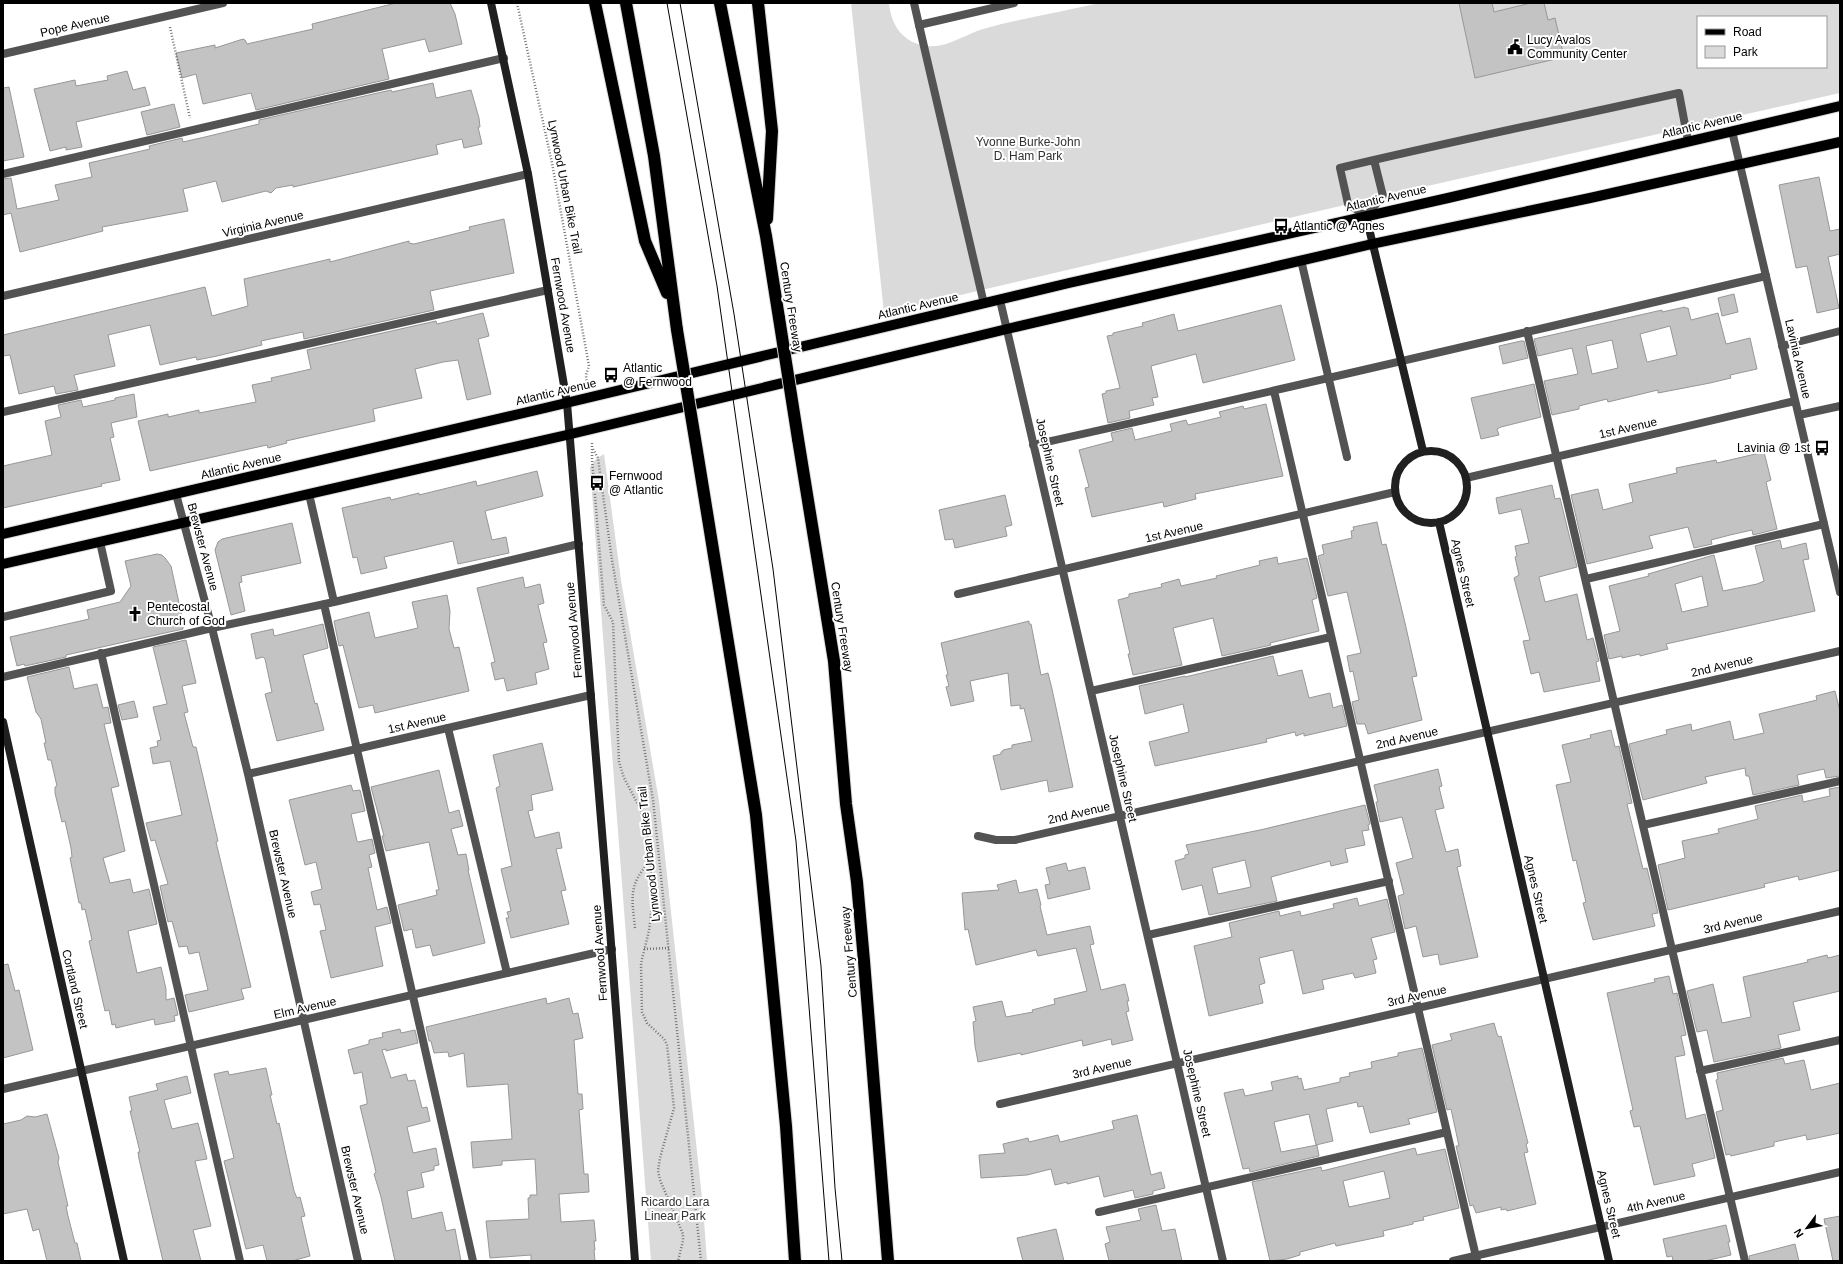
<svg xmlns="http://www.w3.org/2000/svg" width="1843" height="1264" viewBox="0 0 1843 1264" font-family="Helvetica,sans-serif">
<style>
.green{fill:#dadada;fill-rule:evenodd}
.building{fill:#c3c3c3;stroke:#979797;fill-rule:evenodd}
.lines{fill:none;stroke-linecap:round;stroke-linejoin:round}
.primary-casing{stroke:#dbdbdb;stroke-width:12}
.highway-casing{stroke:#dbdbdb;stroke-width:14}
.path{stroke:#757575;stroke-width:2.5;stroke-dasharray:1 2;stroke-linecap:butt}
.lane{stroke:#535353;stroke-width:8}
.street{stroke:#535353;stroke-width:8}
.secondary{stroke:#202020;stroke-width:8}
.primary{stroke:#000;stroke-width:10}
.highway{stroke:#000;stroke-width:12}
.tram{stroke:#000;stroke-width:1}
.highway-bridge-casing{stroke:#dbdbdb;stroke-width:14;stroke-linecap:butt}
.highway-bridge{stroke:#000;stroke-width:12}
.labels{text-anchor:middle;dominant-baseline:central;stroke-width:4;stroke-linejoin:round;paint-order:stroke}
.street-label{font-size:12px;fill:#000;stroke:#fff}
.poi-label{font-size:12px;fill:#000;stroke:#fff;text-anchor:start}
.park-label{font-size:12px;fill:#313131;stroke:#fff}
</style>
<rect width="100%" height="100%" fill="#fff"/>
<!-- green -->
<path class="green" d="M851,3H889C891,26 904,44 928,46C947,48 966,34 983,29C1022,18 1061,12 1100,3H1840V93L1383,196L884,313ZM1698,17H1826V67H1698Z
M604,454L621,580L659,801L703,1207L707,1261H651L590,467L596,459Z"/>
<!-- building -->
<path class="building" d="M396,3H450L455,14L462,44L429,52L425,39L382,49L389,79L256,110L251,93L203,104L196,74L182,78L176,53L215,45V48L243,39L245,40L247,44L282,36L313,29L312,24Z
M1459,3H1492L1494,12L1531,3H1544L1548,20L1555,18L1564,57L1475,78Z
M127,71L133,90L145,87L150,105L76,122L82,147L66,150V147L50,151L34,89L75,80L76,86L108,80L107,76Z
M433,83L436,98L471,90L479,118L480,127H478L482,144L464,148L462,139L436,145L438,154L302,185L293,187V185L276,188L271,193L266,191L222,202L216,181L183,189L188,211L102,227L103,231L20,252L11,213L3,215V179L11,178L17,209L59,200L55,185L92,177L89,163L150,149L149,146L182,138L183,142L205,137L259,124V120L391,90L392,92Z
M9,87L24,157L3,161V88Z
M174,104L180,127L147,135L141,112Z
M1819,177L1830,231L1840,229V254L1828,257L1839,308L1817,313L1807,266L1796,268L1779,185Z
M504,219L514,273L430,291L434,310L304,339L303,332L261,341L262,345L217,356L197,360L196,357L160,365L150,325L108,335L115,366L74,375L78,390L56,394L54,386L19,394L10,355L3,356V335L205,287L212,316L248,306L244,279L330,259V262L409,241V243L414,244L470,230L469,227Z
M1734,294L1738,312L1722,316L1718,298Z
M1281,305L1295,360L1203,383L1196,354L1151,366L1158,397L1152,398L1154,405L1129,411L1130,418L1108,423L1102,394L1106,393V391L1120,388L1107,336L1113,335V333L1143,326L1142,323L1174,314L1178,331Z
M1685,307V308H1688L1691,320L1718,313L1726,344L1750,338L1757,369L1730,375L1731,378L1710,383L1658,393V390L1608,402L1607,399L1579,406V409L1552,415L1544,381L1578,374L1572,348L1538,356L1534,339L1662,310V312ZM1670,326L1677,355L1647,362L1640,334ZM1612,340L1618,368L1592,374L1586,346Z
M483,313L489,336L478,339L491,394L467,400L458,360L443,362L415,369L422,398L373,409L375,421L286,441L287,443L268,448L267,445L150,471L138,421L168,414V417L199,410V413L256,402L252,385L272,381L271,378L311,369L307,350L436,321L437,324Z
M1521,341H1524L1528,358L1503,364L1499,346Z
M1534,384L1541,417L1501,427L1497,429L1499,435L1481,439L1471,398Z
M134,394L137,417L111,423L114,437L110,438L120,480L101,484L102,486L3,508V466L52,455L45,421L61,417L58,405L81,400L83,407L115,400V398Z
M1266,404L1283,476L1195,494L1196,499L1164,507L1163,502L1092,517L1085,488L1089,487L1079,450L1113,441L1111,433L1132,428L1135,440L1172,431L1170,424L1186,420L1188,425L1221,417L1219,412L1243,406L1244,409Z
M1764,452L1771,480L1766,482L1777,529L1753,535L1752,530L1730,535L1711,540L1712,544L1694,548L1688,527L1649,536L1653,548L1587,564L1571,495L1598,489L1603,510L1633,502L1629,484L1677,473L1676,468L1716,460L1717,463Z
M537,471L543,496L485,511L492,540L506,537L509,553L458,564L453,541L384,557L387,568L361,574L357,557L353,558L342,508L390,497L391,500L419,493V495L476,481L477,486Z
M1552,485L1555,499L1560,498L1577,567L1539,577L1545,602L1577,594L1587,640L1593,638L1599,661L1596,662L1600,681L1544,692L1539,672L1531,674L1523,641L1530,640L1514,578L1519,575L1515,557L1517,556L1515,546L1529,543L1521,509L1499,514L1496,498Z
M1005,495L1012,525L1005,527L1007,536L955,548L953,539L945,540L939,510Z
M1377,522L1382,545L1386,544L1405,623L1417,676L1412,677L1422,720L1368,734L1365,724H1357L1352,702L1359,700L1353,671L1350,672L1347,656L1361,653L1347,592L1328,596L1318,556L1324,554L1322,545L1352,538L1351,531L1354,530L1353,527Z
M292,523L301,563L241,576L242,582L239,583L245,611L231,615L215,550L218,542L222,539Z
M1780,540L1782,549L1806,543L1809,559L1803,560L1815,611L1666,644L1668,649L1640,656V654L1622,658V656L1609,659L1604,635L1620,631L1609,586L1649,576L1648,574L1714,555L1723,591L1757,584L1764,581L1755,546ZM1702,576L1708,606L1682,612L1675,584Z
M157,554L162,555L165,558L171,566L184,626L183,627V629L66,655V657L25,666L24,664L17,666L10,637L89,619L87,610L120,602L131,586L125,561Z
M1277,557L1278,564L1307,558L1317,598L1312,600L1319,631L1270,643L1271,645L1222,656L1213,618L1173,628L1182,665L1133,675L1128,654H1130L1118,600L1129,597V594L1162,587L1161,584L1179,579L1181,586L1217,578L1216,576L1260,565L1259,561Z
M523,577L525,588L540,584L544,603L538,605L547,642L543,643L549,669L535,673L537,684L507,691L504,678L495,680L491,663L495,662L477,588Z
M447,595L450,611L449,629L454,648L459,647L469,691L375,713L373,705L359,708L343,645L339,646L334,621L369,612L375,638L418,628L412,602Z
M1029,621V624H1031L1041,675L1048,673L1052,689L1073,787L1049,792L1047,780L1001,790L993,756L1001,754V752L1003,751V750L1012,748V745L1032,741L1024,708L1020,709V705L1011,706L1008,673L970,681L974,701L951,706L946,687L949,686L946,675H948L941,643Z
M323,624L328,648L303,655L315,704L317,703L324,730L277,741L265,694L272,692L265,659L263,657L256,659L251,634L273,629L274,636Z
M186,640L196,683L182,686L188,712L184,713L193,747H196L218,841L216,842L251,987L241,989L244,999L189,1012L185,995L208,990L199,952L189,954L187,946L179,947L172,921L168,922L160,886L168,884L155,840L151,841L146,823L182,815L170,761L153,764L150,748L158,746L157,741L161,740L153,707L167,704L153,647Z
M1273,656L1278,676L1302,670L1309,698L1330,693L1333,708L1342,705L1347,726L1304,736V733L1296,736L1295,732L1266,739L1267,742L1155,766L1149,742L1189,732L1183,704L1145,714L1139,686L1185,676V677Z
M69,667L74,689L97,684L103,708L108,707L111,723L104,724L119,786L111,788L125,851L103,858L110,883L130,879L133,893L149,889L157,924L128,931L137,973L161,967L166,989V1000L174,998L178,1015L174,1016L175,1021L155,1025L154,1019L116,1028L115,1024L112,1025L109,1010L105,1011L89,941L92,940L85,909L82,910L81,903H79L70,858L72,857L71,848L65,821L62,822L55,793V787L57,786L51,760H48L44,743H46L41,719L36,712L27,677Z
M1835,691L1840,711V776L1826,778L1824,769L1797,775L1799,785L1753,795L1749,776H1746L1745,768L1705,777L1707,783L1643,800L1629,744L1667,734L1666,730L1691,724L1692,731L1730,721L1734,740L1764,733L1759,714L1817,700L1816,696Z
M134,701L138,717L122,720L118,705Z
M1611,730L1615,747L1619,746L1632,803L1627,804L1643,869L1647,868L1658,913L1652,914L1655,926L1593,940L1583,903L1586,902L1576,860L1573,861L1556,785L1571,782L1562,745L1591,738L1590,735Z
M542,743L553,790L531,795L533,810L528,811L535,838L559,832L562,848L556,849L566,890L561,891L569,924L511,938L506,918H509L507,912L511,911L501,869L512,866L496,788L500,786L493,755Z
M1438,769L1442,786L1439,787L1444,808L1435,810L1446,852L1458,849L1461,866L1457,867L1478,957L1440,965L1438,954L1423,957L1416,926L1405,929L1398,896L1404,894L1396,863L1413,858L1402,817L1380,822L1376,802H1378L1374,785Z
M439,770L449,813L459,810L463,826L451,829L458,855L466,854L469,870H468L485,943L433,956L430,945L416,948L412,929L404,931L398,905L437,895L436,890H439L429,842L386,851L382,836H384L371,787Z
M351,785L353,791L360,790L365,811L351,814L357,841L358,842L372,839L375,853L369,855L372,867L368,868L377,910L387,907L391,923L375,927L383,966L331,978L320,931L326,930L320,904L314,905L311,892L322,889L316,862L305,865L289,800Z
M1840,787V870L1799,880L1798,876L1764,884L1765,887L1668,910L1658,865L1685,858L1682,841L1719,833L1718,829L1758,819L1755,806L1802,795L1803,802L1830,796L1829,789Z
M1365,805L1370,824L1368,825L1369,830L1362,831L1365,845L1345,849L1348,862L1331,866L1330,861L1271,877L1277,901L1209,915L1202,885L1182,890L1175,861L1185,858V855L1189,854L1186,845L1260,830ZM1245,860L1251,887L1218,894L1212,868Z
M1066,863L1068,871L1085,867L1090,889L1048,899L1045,885L1050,884L1046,868Z
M1016,880L1019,893L1037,889L1041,905L1040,906L1047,935L1090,926L1094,944L1090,945L1101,990L1125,984L1129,1001H1127L1129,1011L1126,1012L1133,1040L1112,1045L1111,1039L1083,1046L1082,1040L1021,1055V1053L978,1062L975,1046L973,1022L976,1021L973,1007L1002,1001L1006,1017L1033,1012L1032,1010L1055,1004L1054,999L1087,991L1076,948L1038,956L1036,950L976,965L968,929L965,930L962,893L999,890L997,885Z
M1357,898L1359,906L1387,899L1395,932L1371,938L1377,959L1373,960L1376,973L1355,978L1353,973L1322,980L1324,989L1303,994L1293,950L1259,958L1265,983L1259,985L1263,1003L1209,1016L1194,946L1232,937L1229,923L1279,911L1280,916L1300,911L1301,916L1334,908L1333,904Z
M1827,955L1828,958L1840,955V991L1793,1002L1800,1030L1778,1035L1781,1048L1714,1062L1707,1030L1697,1032L1687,991L1713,984L1722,1023L1751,1017L1743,977L1808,962L1807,960Z
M8,964L15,991L19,990L33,1050L3,1058V965Z
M1669,976L1673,994L1677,993L1686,1035L1681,1036L1685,1055L1675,1057L1686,1119L1705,1114L1715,1158L1692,1164L1695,1176L1654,1185L1640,1126L1634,1127L1630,1111L1633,1110L1607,993L1655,982L1654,979Z
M546,998L547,1004L569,998L573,1014L578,1013L583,1038L574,1040L578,1094H582L583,1109L579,1110L584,1174H588L589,1192L559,1194L561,1222L594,1220L596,1241H594L595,1250H594L595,1261H531V1255L490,1258L486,1221L529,1219L528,1198H530V1195H537L535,1159L502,1161V1165L473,1168L471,1142L512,1139L508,1084L467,1087L464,1053L449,1057L448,1052L434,1053L431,1041H429L426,1027Z
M1494,1023L1497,1034L1499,1037L1501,1036L1528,1143L1526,1144L1528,1152L1524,1153L1536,1204L1507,1211L1506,1209L1501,1210V1207L1476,1213L1473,1205L1470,1206L1456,1146H1459L1451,1109L1447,1110L1432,1045L1452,1040L1450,1034Z
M400,1029L401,1033L415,1030L418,1043L386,1051V1049L382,1050L391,1078L406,1074L408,1081L415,1080L422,1108L427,1107L430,1121L407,1127L413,1153L436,1148L439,1165L434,1166V1170L421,1173L424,1187L407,1191L412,1219L442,1212L446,1231L455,1229L461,1261H395L381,1197L374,1174L376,1172L360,1106L367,1104V1101L362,1072L354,1074L348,1050L369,1044V1040L383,1037L382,1033Z
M1422,1048L1437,1112L1408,1119L1410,1124L1370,1133L1363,1106L1358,1107L1357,1102L1326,1109L1333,1141L1316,1145L1309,1114L1274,1122L1281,1152L1317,1145L1319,1156L1250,1172L1249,1168L1243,1169L1224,1093L1243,1089L1245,1096L1273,1090L1271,1082L1298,1076V1079L1301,1078L1304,1090L1340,1082V1078L1350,1076L1349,1073L1372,1068L1371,1062L1398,1056V1053Z
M1783,1058L1785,1064L1804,1060L1811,1090L1840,1083V1133L1807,1140L1806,1135L1774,1142V1146L1731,1156L1730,1154L1726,1155L1716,1112L1723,1110L1716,1080L1718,1079L1717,1073Z
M266,1068L272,1095H270L277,1124L279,1123L294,1191L297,1198L300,1197L305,1216L301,1217L310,1256L292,1261H267L263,1245L246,1249L224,1161L234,1158L214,1074L228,1071L229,1075Z
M187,1076L191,1093L164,1100L172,1129L198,1123L207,1159L195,1161L211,1226L193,1230L201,1261H163L139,1159L138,1152H140L130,1111H132L129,1097L158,1090L156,1084Z
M47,1114L59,1158L58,1162L68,1206H66L68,1216L75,1243H77L81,1261H47L39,1229L33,1231L27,1209L3,1214V1124L21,1120L27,1116L35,1117Z
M1137,1115L1151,1175L1161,1172L1165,1188L1153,1191V1194L1135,1198L1133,1190L1104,1197L1099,1176L1067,1184V1182L1055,1185L1051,1169L1027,1175L981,1178L979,1155L1005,1153L1003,1144L1028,1138L1029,1142L1058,1135L1060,1142L1114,1129L1112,1121Z
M1415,1148L1417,1155L1445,1149L1459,1208L1423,1217L1424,1220L1413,1222V1224L1383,1231L1384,1236L1336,1246L1335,1243L1300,1252V1255L1287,1259L1270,1261L1252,1182L1321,1167L1322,1171ZM1384,1171L1390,1198L1349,1207L1343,1181Z
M1156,1205L1162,1231L1175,1229L1182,1261H1109L1105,1244L1110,1242L1106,1227L1141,1220L1138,1209Z
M1840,1216V1261H1833L1824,1219Z
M1726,1225L1730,1242H1728L1731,1255L1705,1261H1673L1672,1256L1667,1257L1663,1239Z
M1056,1229L1064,1261H1023L1017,1238Z
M1795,1244L1799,1261H1750L1749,1256Z"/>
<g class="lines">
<!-- primary casing -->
<g class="primary-casing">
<path id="primary" d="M3,534L545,408L1069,283L1448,198L1840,106
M3,564L571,434L1007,329L1372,244L1590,198L1840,142"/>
</g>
<!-- highway casing -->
<g class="highway-casing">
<path id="highway" d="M595,3L645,241L667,293
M626,3L654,156L677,330
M720,3L766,236L779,318
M758,3L772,131L767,219
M798,439L834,661L846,804L857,882L864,961L888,1261
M697,451L756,815L786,1126L795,1261"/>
</g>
<!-- path -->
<path class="path" d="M517,3L552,163L589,366L586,375L587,385
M170,27L190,118
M592,443V459L604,605L613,622L619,762L624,778L641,810L647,833L653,897L649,931L641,963L642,1012L647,1023L664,1039L667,1045L674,1108L660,1158L658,1171L660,1180L683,1234V1241L678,1261
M593,449L598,458L612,560L653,800L701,1261
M635,928C632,898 628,886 649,862
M644,949L669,948"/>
<!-- lane -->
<path class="lane" d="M919,25L984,304
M1374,160L1383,196L1366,216L1348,204L1340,168C1453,141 1566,118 1679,93L1688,141
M3,174L504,58
M1301,260L1347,457
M1527,331L1745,1261
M1782,346L1840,331
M1274,391L1477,1261
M3,412L548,290
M1799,415L1840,406
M1033,445C1278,391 1522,333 1766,276
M309,494L334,602
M1586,579L1824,524
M324,604L473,1261
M3,617L111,591L100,542
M101,653L240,1261
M3,677L212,628L334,602L579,544
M1091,691L1331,637
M448,728L507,973
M1643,825L1840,781
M1148,935L1389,881
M1700,1071L1840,1040
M1099,1212L1447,1132"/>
<!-- street -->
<path class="street" d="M914,3L919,25L1014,3
M3,54L223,3
M1732,131L1840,592
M3,296L528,174
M1000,300L1223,1261
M1466,478L1795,401
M176,494L212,628L248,774L358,1261
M958,594L1395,492
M248,774L591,695
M978,836L996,840H1015L1840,651
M3,1089L612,949
M1000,1104L1840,911
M1453,1261L1840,1172"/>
<!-- secondary -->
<path class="secondary" d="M491,3L528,174L567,403L610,930L635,1261
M1366,216L1423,451
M1395 487a36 36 0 1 1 72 0a36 36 0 1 1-72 0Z
M1439,522L1609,1261
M3,722L124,1261"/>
<!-- primary -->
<use href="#primary" class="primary"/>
<!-- highway -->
<use href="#highway" class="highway"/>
<!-- tram -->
<path class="tram" d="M667,3L717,286L796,841L829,1261
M680,3L734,314L773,569L821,966L835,1188L842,1261"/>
<!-- highway-bridge casing -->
<g class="highway-bridge-casing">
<path id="highway-bridge" d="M779,318L798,439
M677,330L697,451"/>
</g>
<!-- highway-bridge -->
<use href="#highway-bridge" class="highway-bridge"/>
</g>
<!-- icons -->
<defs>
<g id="civic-bare" transform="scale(1.2)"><path d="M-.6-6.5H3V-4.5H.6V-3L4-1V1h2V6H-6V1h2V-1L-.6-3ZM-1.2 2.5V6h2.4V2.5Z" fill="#000" stroke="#fff" stroke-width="2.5" paint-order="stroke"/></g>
<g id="bus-bare" transform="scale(1.2)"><path d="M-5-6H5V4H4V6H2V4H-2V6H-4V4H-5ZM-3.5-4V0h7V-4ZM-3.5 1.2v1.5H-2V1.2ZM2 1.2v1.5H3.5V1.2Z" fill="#000" stroke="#fff" stroke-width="2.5" paint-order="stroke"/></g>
<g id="church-bare" transform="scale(1.2)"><path d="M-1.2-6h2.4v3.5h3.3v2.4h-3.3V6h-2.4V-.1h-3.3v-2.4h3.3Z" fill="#000" stroke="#fff" stroke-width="2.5" paint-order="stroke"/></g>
</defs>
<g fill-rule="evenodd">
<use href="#civic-bare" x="1515" y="47"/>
<use href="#bus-bare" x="1281" y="226"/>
<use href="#bus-bare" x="611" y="375"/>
<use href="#bus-bare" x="1822" y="448"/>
<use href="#bus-bare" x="597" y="483"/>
<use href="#church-bare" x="135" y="614"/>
</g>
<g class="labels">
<!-- street labels -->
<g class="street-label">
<text transform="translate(75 25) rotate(-13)">Pope Avenue</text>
<text transform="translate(1702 125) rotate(-13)">Atlantic Avenue</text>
<text transform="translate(565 187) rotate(79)">Lynwood Urban Bike Trail</text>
<text transform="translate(1386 198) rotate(-13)">Atlantic Avenue</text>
<text transform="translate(263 224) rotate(-13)">Virginia Avenue</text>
<text transform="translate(563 305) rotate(80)">Fernwood Avenue</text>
<text transform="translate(918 306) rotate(-13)">Atlantic Avenue</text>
<text transform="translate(791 307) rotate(81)">Century Freeway</text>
<text transform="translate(1798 359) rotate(77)">Lavinia Avenue</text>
<text transform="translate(556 392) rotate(-13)">Atlantic Avenue</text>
<text transform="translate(1628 428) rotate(-13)">1st Avenue</text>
<text transform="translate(1050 462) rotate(77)">Josephine Street</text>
<text transform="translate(241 466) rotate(-13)">Atlantic Avenue</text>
<text transform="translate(1174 532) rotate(-13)">1st Avenue</text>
<text transform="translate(203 547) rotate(75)">Brewster Avenue</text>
<text transform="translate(1463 573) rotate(77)">Agnes Street</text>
<text transform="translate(842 627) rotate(81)">Century Freeway</text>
<text transform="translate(574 630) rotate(-95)">Fernwood Avenue</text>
<text transform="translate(1722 666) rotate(-13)">2nd Avenue</text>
<text transform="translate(417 723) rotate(-13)">1st Avenue</text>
<text transform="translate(1407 738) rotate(-13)">2nd Avenue</text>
<text transform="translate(1123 778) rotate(77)">Josephine Street</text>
<text transform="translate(1079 813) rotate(-13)">2nd Avenue</text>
<text transform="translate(649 854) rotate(-96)">Lynwood Urban Bike Trail</text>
<text transform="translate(283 874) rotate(77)">Brewster Avenue</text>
<text transform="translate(1536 889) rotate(77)">Agnes Street</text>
<text transform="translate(1733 923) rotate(-13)">3rd Avenue</text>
<text transform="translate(849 952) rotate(-95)">Century Freeway</text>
<text transform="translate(600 953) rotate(-94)">Fernwood Avenue</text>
<text transform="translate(75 989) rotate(77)">Cortland Street</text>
<text transform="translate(1417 996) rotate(-13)">3rd Avenue</text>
<text transform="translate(305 1008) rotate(-13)">Elm Avenue</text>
<text transform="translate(1102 1068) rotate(-13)">3rd Avenue</text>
<text transform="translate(1197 1093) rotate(77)">Josephine Street</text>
<text transform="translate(355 1190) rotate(77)">Brewster Avenue</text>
<text transform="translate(1656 1202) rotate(-13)">4th Avenue</text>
<text transform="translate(1609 1204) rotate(77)">Agnes Street</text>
</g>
<!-- poi labels -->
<g class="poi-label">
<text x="1527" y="40">Lucy Avalos<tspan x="1527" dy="14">Community Center</tspan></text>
<text x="1293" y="226">Atlantic @ Agnes</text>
<text x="623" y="368">Atlantic<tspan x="623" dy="14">@ Fernwood</tspan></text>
<text x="1810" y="448" text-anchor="end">Lavinia @ 1st</text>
<text x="609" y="476">Fernwood<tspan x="609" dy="14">@ Atlantic</tspan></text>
<text x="147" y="607">Pentecostal<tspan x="147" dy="14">Church of God</tspan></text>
</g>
<!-- park labels -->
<g class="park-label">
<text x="1028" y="142">Yvonne Burke-John<tspan x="1028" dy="14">D. Ham Park</tspan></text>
<text x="675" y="1202">Ricardo Lara<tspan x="675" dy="14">Linear Park</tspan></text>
</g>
</g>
<!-- border -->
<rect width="1843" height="1264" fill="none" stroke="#000000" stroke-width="8"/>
<!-- legend -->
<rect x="1697" y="16" width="130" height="52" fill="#ffffff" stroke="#999999"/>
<rect x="1705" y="29" width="20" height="6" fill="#000000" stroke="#999999"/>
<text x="1733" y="36" font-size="12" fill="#000000">Road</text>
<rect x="1705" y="46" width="20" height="12" fill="#dadada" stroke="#999999"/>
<text x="1733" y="56" font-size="12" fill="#000000">Park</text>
<!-- north arrow -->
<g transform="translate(1807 1228) rotate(238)" stroke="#ffffff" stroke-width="3" paint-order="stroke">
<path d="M0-3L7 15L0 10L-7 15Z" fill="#000000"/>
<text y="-6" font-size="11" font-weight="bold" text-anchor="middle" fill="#000000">N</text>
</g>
</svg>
